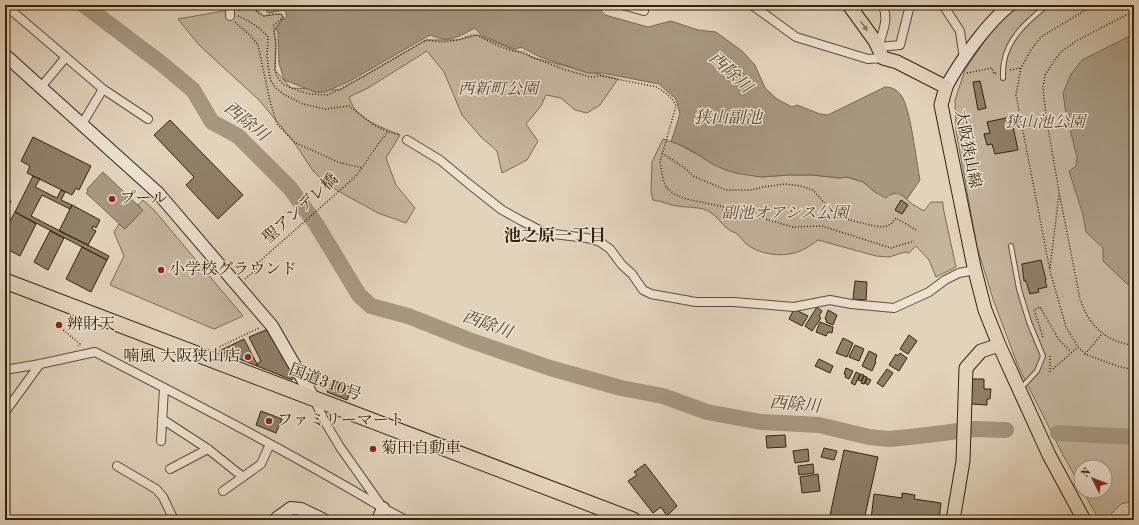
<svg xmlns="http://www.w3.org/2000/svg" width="1139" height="525" viewBox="0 0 1139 525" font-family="'Old Standard TT','Noto Serif JP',serif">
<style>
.green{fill:#c4b59d;stroke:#7c6c54}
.water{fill:#a6977f;stroke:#786951}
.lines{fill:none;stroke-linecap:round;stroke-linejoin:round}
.river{stroke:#a6977f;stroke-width:16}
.building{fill:#8e7f67;stroke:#33230b}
.lane-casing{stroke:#5f4f37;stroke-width:6}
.street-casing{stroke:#5f4f37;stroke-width:10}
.secondary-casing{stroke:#33230b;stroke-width:14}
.primary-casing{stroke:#33230b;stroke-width:15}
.highway-casing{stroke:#33230b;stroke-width:17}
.path{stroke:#33230b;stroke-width:1.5;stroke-dasharray:1 2;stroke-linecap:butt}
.lane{stroke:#ece2d3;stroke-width:4}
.street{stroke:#ece2d3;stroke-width:8}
.secondary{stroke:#ece2d3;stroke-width:12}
.primary{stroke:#e2d3bb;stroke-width:13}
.highway{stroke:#e2d3bb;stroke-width:15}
.oneway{fill:#8a7b63}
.poi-dot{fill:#8f2418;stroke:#ece2d3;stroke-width:1.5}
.labels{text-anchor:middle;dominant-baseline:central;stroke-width:3;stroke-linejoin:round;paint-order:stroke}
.park-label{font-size:16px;font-style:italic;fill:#574830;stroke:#ece2d3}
.street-label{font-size:16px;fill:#33230b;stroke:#ece2d3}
.poi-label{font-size:16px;fill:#33230b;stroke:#ece2d3;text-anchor:start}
.water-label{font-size:17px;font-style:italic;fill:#56462e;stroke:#ece2d3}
.neighbourhood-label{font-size:17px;font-weight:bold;fill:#33230b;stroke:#ece2d3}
</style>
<rect width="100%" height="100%" fill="#e2d3bb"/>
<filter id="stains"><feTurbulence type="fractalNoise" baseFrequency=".005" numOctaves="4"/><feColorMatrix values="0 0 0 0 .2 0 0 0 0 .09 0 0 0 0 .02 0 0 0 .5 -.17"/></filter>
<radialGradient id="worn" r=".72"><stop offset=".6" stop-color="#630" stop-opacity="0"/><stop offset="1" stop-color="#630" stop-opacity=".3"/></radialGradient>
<!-- green -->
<path class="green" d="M1020,5H1134V501L1121,504L1105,520H1099L1083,491H1105V467H1081V487L1063,455L1018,366L993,299L977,247L956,131L955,100L965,70L998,21Z
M252,6L264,16L281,14L283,17L274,32L276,46L275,70L291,88L340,90L426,40H458L477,35L534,58L618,79L611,89L600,105L587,113L575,110L561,98L546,95L541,106L526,124L538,141L527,160L502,173L497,151L481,137L462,115L444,72L427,51L368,88L349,97C356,120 379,126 400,135L386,158L396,185L415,208L406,223L378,213L338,191L326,183L313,171L294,142L259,100L199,45L178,19Z
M663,139L678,144L726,170L761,177L788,175H813L839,178L847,177L863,182L875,192L888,195L896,193L901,194L912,204L924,211L931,202H943V207L956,267L936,277L929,260L916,246L909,253L905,252L889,257L876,256L818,240C811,245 803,251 794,253C780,257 761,254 749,246C744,243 741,237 736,233C733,232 730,231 728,229C721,224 717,216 710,212C700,206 688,208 677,206C669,205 662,201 653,200L651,191L652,162Z
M143,200L154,210L243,316L214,329L110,285L124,256L114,232L119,224L125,229L143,210L138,205Z"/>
<!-- water -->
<path class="water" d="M262,5H596L605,15L648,27L671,21L698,30L716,32L742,51L755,65L765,88L777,99L792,107L797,105L820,114L828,115L885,87C892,87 897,90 901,95C911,109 916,161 920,180L907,199C900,193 893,190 886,198L875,192L863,182L847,177L839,178L813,175H788L761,177L735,173L726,170L714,165L689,149L678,144L671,142L680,114L676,99L659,84L602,73H588L540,57L521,47L516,49L509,47L481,35L475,28C465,33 453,41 442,39C438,38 433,36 430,35L350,81L325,92H315L284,80L279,63L278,33L276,28L283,19L287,17L285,10L268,13Z
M1134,34V287L1127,284L1103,261V248L1086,232L1083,215L1069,171L1076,166L1077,157L1066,114L1063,93L1071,74L1082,60Z
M103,172L143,210L125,229L86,193L88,191L87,189Z"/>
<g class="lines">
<!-- river -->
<path class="river" d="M84,5L162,64L193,90L212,122L238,136L290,188L316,224L359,295L371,306L408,316L469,340L550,368L621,388L663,396L707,412L761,422L819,425L869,437L889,439L919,436L975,429L1006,430
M1058,433L1134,437"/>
</g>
<!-- building -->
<path class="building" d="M980,81L986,108L978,110L973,82Z
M1011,117L1018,150L995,154L992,144L987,145L984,134L990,133L987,122Z
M170,120L243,195L218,219L186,185L194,177L154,135Z
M33,137L91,166L79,190L76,188L72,195L27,173L30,166L21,161Z
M33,176L40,179L35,187L57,198L61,190L65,192L61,200L72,205L70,209L42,195L31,216L109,256L107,260L15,212Z
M5,198L11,201L5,212Z
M901,200L908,205L902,214L895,210Z
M72,205L100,220L96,228L93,226L92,229L96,231L88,245L59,231Z
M15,212L36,224L20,256L5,248V230Z
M50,231L64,238L48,270L34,262Z
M82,247L107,260L91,292L66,279Z
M1041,260L1046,280H1045L1047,287L1038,289L1039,292L1030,294L1026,281H1024L1022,264Z
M855,281L867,282L866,300L853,299Z
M817,307L822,311L819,316L821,318L812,331L805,326Z
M794,309L808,316L802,326L789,319Z
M828,310L837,315L833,325L826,322L827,320L825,319Z
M820,322L833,327L832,333L828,332L826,336L816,332Z
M60,323L62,326L59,329L56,326Z
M266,330L272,337L281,353H282L294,376L292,380L257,366L258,363L261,361L249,337Z
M909,335L917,341L908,354L900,349Z
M843,338L853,343L847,357L836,353Z
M244,339L257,364V366L219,351Z
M855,345L864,349L859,361L849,357Z
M869,351L877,355L875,361L876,362L872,371L862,366Z
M900,353L907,358L899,371L889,365L896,354L898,356Z
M819,359L833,366L830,373L815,366Z
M846,368L853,371L849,379L845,377L846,375L844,374Z
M887,369L893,373L883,387L877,383Z
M856,372L860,374L855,385L851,383Z
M861,374L864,375L861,381L858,380Z
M864,376L867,377L864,384L861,383Z
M867,378L871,380L868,385L865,383Z
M972,379H984V389H991L990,399H987V405L971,404Z
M333,380L352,388L347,400L327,392Z
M261,411L282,419L276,433L256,425Z
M785,435L786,447L767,448L766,436Z
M824,448L837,451L834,460L821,457Z
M808,449L809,461L795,463L793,451Z
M844,450L878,457L864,520H829Z
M645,464L677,506L667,516L661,507L653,513L628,481L637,475L634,472Z
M813,464L814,473L799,475L798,466Z
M818,474L820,491L802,493L800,477Z
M902,493L915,495L914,499L941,503L939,520L871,519L874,494L902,498Z
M234,516L239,520H230Z"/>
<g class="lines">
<!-- lane casing -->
<g class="lane-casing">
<path id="lane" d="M1003,78C1003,72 1003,67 1004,62C1008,37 1029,20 1047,5
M1011,246L1019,289L1029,322L1043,356L1037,371L1021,388"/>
</g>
<!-- street casing -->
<g class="street-casing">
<path id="street" d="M5,5L103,89L82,124
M622,5L644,11
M752,5L796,37L868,59L883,58
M882,5C890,17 882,34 878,47L900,45L910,5
M943,5L960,31L964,59
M230,16V5
M41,87L66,57
M103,89L148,119
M407,140L440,160L469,184L502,210L520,220L545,233L587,238L600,242L610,249L622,265L632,274L643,290L651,294L696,302H734L794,307L830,300L851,304L894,308L929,292L945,280L959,273L975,270
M5,370L40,364L95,352C192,402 289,452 383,508
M314,399L325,422L340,447L383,508L406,520
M5,412L40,364
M162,419L208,449L243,477
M161,441L164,388
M117,466L156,489L163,497L174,520
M170,469L208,449
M223,491L261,464L270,444"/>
</g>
<!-- secondary casing -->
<g class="secondary-casing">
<path id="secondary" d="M5,55L158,193L272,326L314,399
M946,87C961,60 986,24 1010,5
M277,520V518L291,508L301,509L324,520
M378,520L383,508"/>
</g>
<!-- primary casing -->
<g class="primary-casing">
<path id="primary" d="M849,5L875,41L883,58L897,62L946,87L941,105L974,267L985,310L999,345L1049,455L1084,520
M953,520L963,461L966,368L981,351L999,345"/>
</g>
<!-- highway casing -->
<g class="highway-casing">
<path id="highway" d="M5,281L633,520"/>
</g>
<!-- path -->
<path class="path" d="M1094,5L1041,37L1031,50L1021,68L1016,95L1050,271L1066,327L1078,347L1085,354L1117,366L1134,370
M238,10L252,6L258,13L264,16L273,14H281L283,17L274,25V32L276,38L275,70L277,77L283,84L291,88L309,94L328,95L364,76L426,40L444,42L458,40L472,35H477L498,46L513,51L524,52L534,58L566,70L590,77L601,76L657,87L667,94L673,100L676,106L660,162L663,179L666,187L674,194L686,199L720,206L793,227L822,226L891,248L914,241
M1134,11L1076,41L1061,52L1054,61L1045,75L1043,88L1046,116L1059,192L1080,299C1090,328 1105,340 1134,346
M238,16C248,20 261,28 268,37L267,57L269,72L271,81L275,87L283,94L303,104L325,109L349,106L374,125L388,132L400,135
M235,22L251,36L258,45L270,101L277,124L294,142L338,162L362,168
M1010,70L1020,68
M967,73L992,68L994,74L996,73
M662,153L686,169L693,176L726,190H752L763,187L785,184L801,186L813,190L833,213L837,216L846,219L874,226L885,227L891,224L896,218L916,230
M1050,268L1059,194
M245,279L263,264L260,261L355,177C367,162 375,146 388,132
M61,328L80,344L78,346
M1043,337L1034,310L1040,307L1059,340L1071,352
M217,348L259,328
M1085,354L1102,334
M1053,369L1078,347
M1050,372V356"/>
<!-- lane -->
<use href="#lane" class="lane"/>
<!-- street -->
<use href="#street" class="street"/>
<!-- secondary -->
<use href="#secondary" class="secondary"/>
<!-- primary -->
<use href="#primary" class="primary"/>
<!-- highway -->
<use href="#highway" class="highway"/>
</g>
<!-- one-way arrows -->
<defs><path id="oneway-solid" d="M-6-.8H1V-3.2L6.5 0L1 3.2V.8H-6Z"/></defs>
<use class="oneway" href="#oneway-solid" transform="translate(864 26) rotate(54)"/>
<!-- markers -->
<g class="poi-dot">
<circle cx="112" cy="199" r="4"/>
<circle cx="161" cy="270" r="4"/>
<circle cx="59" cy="325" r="4"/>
<circle cx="248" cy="357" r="4"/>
<circle cx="269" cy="421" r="4"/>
<circle cx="373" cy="449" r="4"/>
</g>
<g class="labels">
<!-- park labels -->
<g class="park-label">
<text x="498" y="90">西新町公園</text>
<text x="1045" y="123">狭山池公園</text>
<text x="785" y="214">副池オアシス公園</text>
</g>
<!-- street labels -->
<g class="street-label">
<text transform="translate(967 149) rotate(79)">大阪狭山線</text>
<text transform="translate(301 209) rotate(-42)">聖アンデレ橋</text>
<text transform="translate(325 383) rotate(21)">国道310号</text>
</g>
<!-- poi labels -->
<g class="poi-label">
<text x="120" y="199">プール</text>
<text x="169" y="270">小学校グラウンド</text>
<text x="67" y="325">辨財天</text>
<text x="240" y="357" text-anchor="end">喃風 大阪狭山店</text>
<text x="277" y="421">ファミリーマート</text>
<text x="381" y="449">菊田自動車</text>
</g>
<!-- water labels -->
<g class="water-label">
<text transform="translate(730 73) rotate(43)">西除川</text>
<text x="728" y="118">狭山副池</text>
<text transform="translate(246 122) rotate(39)">西除川</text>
<text transform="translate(487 325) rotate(20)">西除川</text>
<text transform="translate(795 405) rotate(5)">西除川</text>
</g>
<!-- neighbourhood labels -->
<g class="neighbourhood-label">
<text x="555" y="236">池之原一丁目</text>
</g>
</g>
<!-- margin -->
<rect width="1139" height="525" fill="none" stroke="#e2d3bb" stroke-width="20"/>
<rect x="6" y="6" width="1127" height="513" fill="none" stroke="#33230b" stroke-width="2"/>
<rect x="10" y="10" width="1119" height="505" fill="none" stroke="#33230b"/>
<!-- north arrow -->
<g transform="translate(1093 479) rotate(312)"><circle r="19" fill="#ece2d3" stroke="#a29683"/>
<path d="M0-3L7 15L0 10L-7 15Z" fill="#8f2418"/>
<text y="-6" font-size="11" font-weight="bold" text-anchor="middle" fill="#33230b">N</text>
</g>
<rect width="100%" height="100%" filter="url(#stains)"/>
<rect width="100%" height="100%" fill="url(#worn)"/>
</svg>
